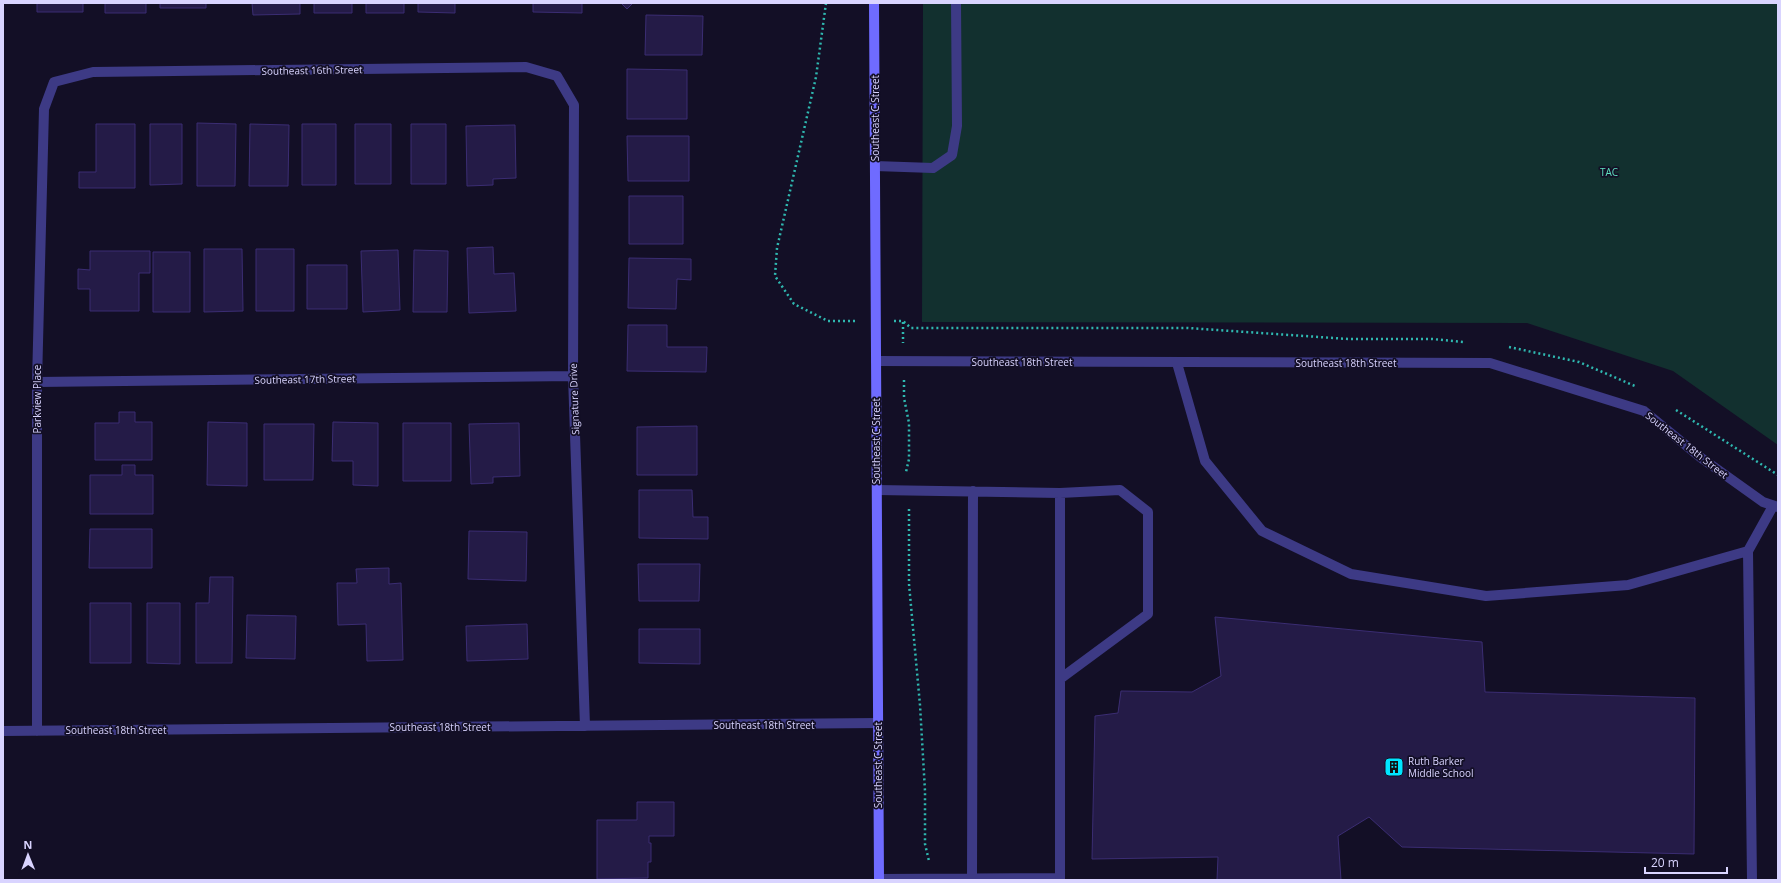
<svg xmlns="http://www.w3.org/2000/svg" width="1781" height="883" viewBox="0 0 1781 883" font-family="'Open Sans',sans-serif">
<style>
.green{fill:#12302f}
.building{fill:#241b47;stroke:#3b2d73}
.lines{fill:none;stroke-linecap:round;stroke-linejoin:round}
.path{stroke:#2fb8b0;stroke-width:2.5;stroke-dasharray:2 3;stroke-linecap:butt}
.lane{stroke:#3d3a85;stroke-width:10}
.street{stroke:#3d3a85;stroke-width:10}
.secondary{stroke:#6f6bff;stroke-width:10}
.labels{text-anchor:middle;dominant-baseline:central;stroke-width:3.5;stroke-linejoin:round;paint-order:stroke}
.street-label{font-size:10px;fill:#d9d4ff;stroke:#130f26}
.park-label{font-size:10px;fill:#5fe0c0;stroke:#130f26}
.poi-label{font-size:10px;fill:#d9d4ff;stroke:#130f26;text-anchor:start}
</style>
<rect width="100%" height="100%" fill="#130f26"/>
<!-- green -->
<path class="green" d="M923,3H1778V445L1673,371L1527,323L922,322Z"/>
<!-- building -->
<path class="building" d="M37,3H83V12H37Z
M105,3H146V13H105Z
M160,3H206V8H160Z
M252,3H300V14L253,15Z
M314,3H352V13H314Z
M366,3H404V13H366Z
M418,3H455V13L418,12Z
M533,3H582V13L533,12Z
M621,3H633L627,9Z
M646,15L703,16L702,55H645Z
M627,69L687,70V119H627Z
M197,123L236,124L235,186H197Z
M96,124H135V188H79V172H96Z
M150,124H182V184L150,185Z
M250,124L289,125L288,186H249Z
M302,124H336V185H302Z
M355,124H391V184H355Z
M411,124H446V184H411Z
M515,125L516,178L493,179V185L467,186L466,126Z
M627,136H689V181H628Z
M629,196H683V244H629Z
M493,247L494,274L514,273L516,311L469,313L467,248Z
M204,249H242L243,311L204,312Z
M256,249H294V311H256Z
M398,250L400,310L363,312L361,251Z
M414,250L448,251L447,312H413Z
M90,251H150V273H139V311H90V289H78V269L90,270Z
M153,252H190V312H153Z
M629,258L691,259V280L677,279L676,309L628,308Z
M307,265H347V309H307Z
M628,325H667V347H707L706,372L627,371Z
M119,412H135V422H152V460H95V423H119Z
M208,422L247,423V486L207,485Z
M333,422L378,423V486L353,485V461H332Z
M403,423H451V481H403Z
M519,423L520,476L493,477V483L471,484L469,424Z
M264,424H314L313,480H264Z
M697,426V475H637V427Z
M122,465H135V475H153V514H90V475H122Z
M639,490H692L693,517H708V539L639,538Z
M90,529H152V568H89Z
M469,531L527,532L526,581L468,579Z
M638,564H700L699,601H639Z
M389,568V584L401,583L403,660L367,661L366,624L338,625L337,583H357L356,569Z
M210,577H233L232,663H196V603H209Z
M90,603H131V663H90Z
M147,603H180V664L147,663Z
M247,615L296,616L295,659L246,658Z
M1215,617L1482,642L1485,692L1695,698L1694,854L1402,847L1369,817L1338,836L1341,880H1217L1218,857L1092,859L1095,716L1118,713L1121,691L1192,692L1221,676Z
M527,624L528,659L467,661L466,626Z
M639,629H700V664L639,663Z
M637,802H674V836H649V843H651V862H648V878L597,879V820H637Z"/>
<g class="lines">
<!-- path -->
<path class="path" d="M826,3L816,77L777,248L775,276L794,304L828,321H857
M894,321H903L911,328H1188L1348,339H1432L1464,342
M903,322V343
M1509,347L1579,362L1635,386
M904,380V398L909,423V459L906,472
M1676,410L1778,475
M909,509V584L920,705L925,791V844L929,861"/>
<!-- lane -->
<path class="lane" d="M875,166L933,168L952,155L957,126L956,3
M1177,363L1205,461L1262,531L1351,574L1486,596L1628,585L1748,551L1773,506
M877,490L1060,493L1120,490L1148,512V614L1060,679
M1060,493V880
M1748,551L1752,880
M879,879L1060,878
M972,880L973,491"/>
<!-- street -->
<path class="street" d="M876,361L1490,363L1644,411L1700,457L1763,502L1778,507
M37,382L573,376
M3,731L878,723
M37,731V382L44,109L54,82L93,72L526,67L557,76L574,105L573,376L585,726"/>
<!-- secondary -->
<path class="secondary" d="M874,3L879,880"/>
</g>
<!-- icons -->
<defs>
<g id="building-square" transform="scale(1)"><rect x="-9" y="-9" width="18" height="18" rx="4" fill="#00e5ff" stroke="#130f26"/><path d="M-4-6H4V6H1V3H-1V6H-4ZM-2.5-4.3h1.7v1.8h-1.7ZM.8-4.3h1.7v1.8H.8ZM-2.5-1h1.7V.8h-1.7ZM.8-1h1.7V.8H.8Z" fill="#111"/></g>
</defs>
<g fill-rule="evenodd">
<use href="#building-square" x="1394" y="767"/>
</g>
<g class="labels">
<!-- street labels -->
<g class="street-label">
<text transform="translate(312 70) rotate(-1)">Southeast 16th Street</text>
<text transform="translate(875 118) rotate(-90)">Southeast C Street</text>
<text x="1022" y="362">Southeast 18th Street</text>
<text x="1346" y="363">Southeast 18th Street</text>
<text transform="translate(305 379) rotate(-1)">Southeast 17th Street</text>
<text transform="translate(37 399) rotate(-90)">Parkview Place</text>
<text transform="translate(574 399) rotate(-92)">Signature Drive</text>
<text transform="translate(876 441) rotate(-90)">Southeast C Street</text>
<text transform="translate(1687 445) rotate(38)">Southeast 18th Street</text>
<text x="764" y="725">Southeast 18th Street</text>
<text x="440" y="727">Southeast 18th Street</text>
<text x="116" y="730">Southeast 18th Street</text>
<text transform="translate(878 765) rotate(-90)">Southeast C Street</text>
</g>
<!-- park labels -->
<g class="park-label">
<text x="1609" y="172">TAC</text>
</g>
<!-- poi labels -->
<g class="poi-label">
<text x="1408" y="761">Ruth Barker<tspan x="1408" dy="12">Middle School</tspan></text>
</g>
</g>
<!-- border -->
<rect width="1781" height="883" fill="none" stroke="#d9d4ff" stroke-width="8"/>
<!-- north arrow -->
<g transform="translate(28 855) rotate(359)" stroke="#130f26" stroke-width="3" paint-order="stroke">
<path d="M0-3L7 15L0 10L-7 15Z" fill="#d9d4ff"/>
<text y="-6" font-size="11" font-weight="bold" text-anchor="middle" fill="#d9d4ff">N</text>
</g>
<!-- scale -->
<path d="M1645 867v6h82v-6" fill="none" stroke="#d9d4ff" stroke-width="2"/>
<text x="1651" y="867" font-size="12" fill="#d9d4ff" stroke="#130f26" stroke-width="3" paint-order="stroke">20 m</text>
</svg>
